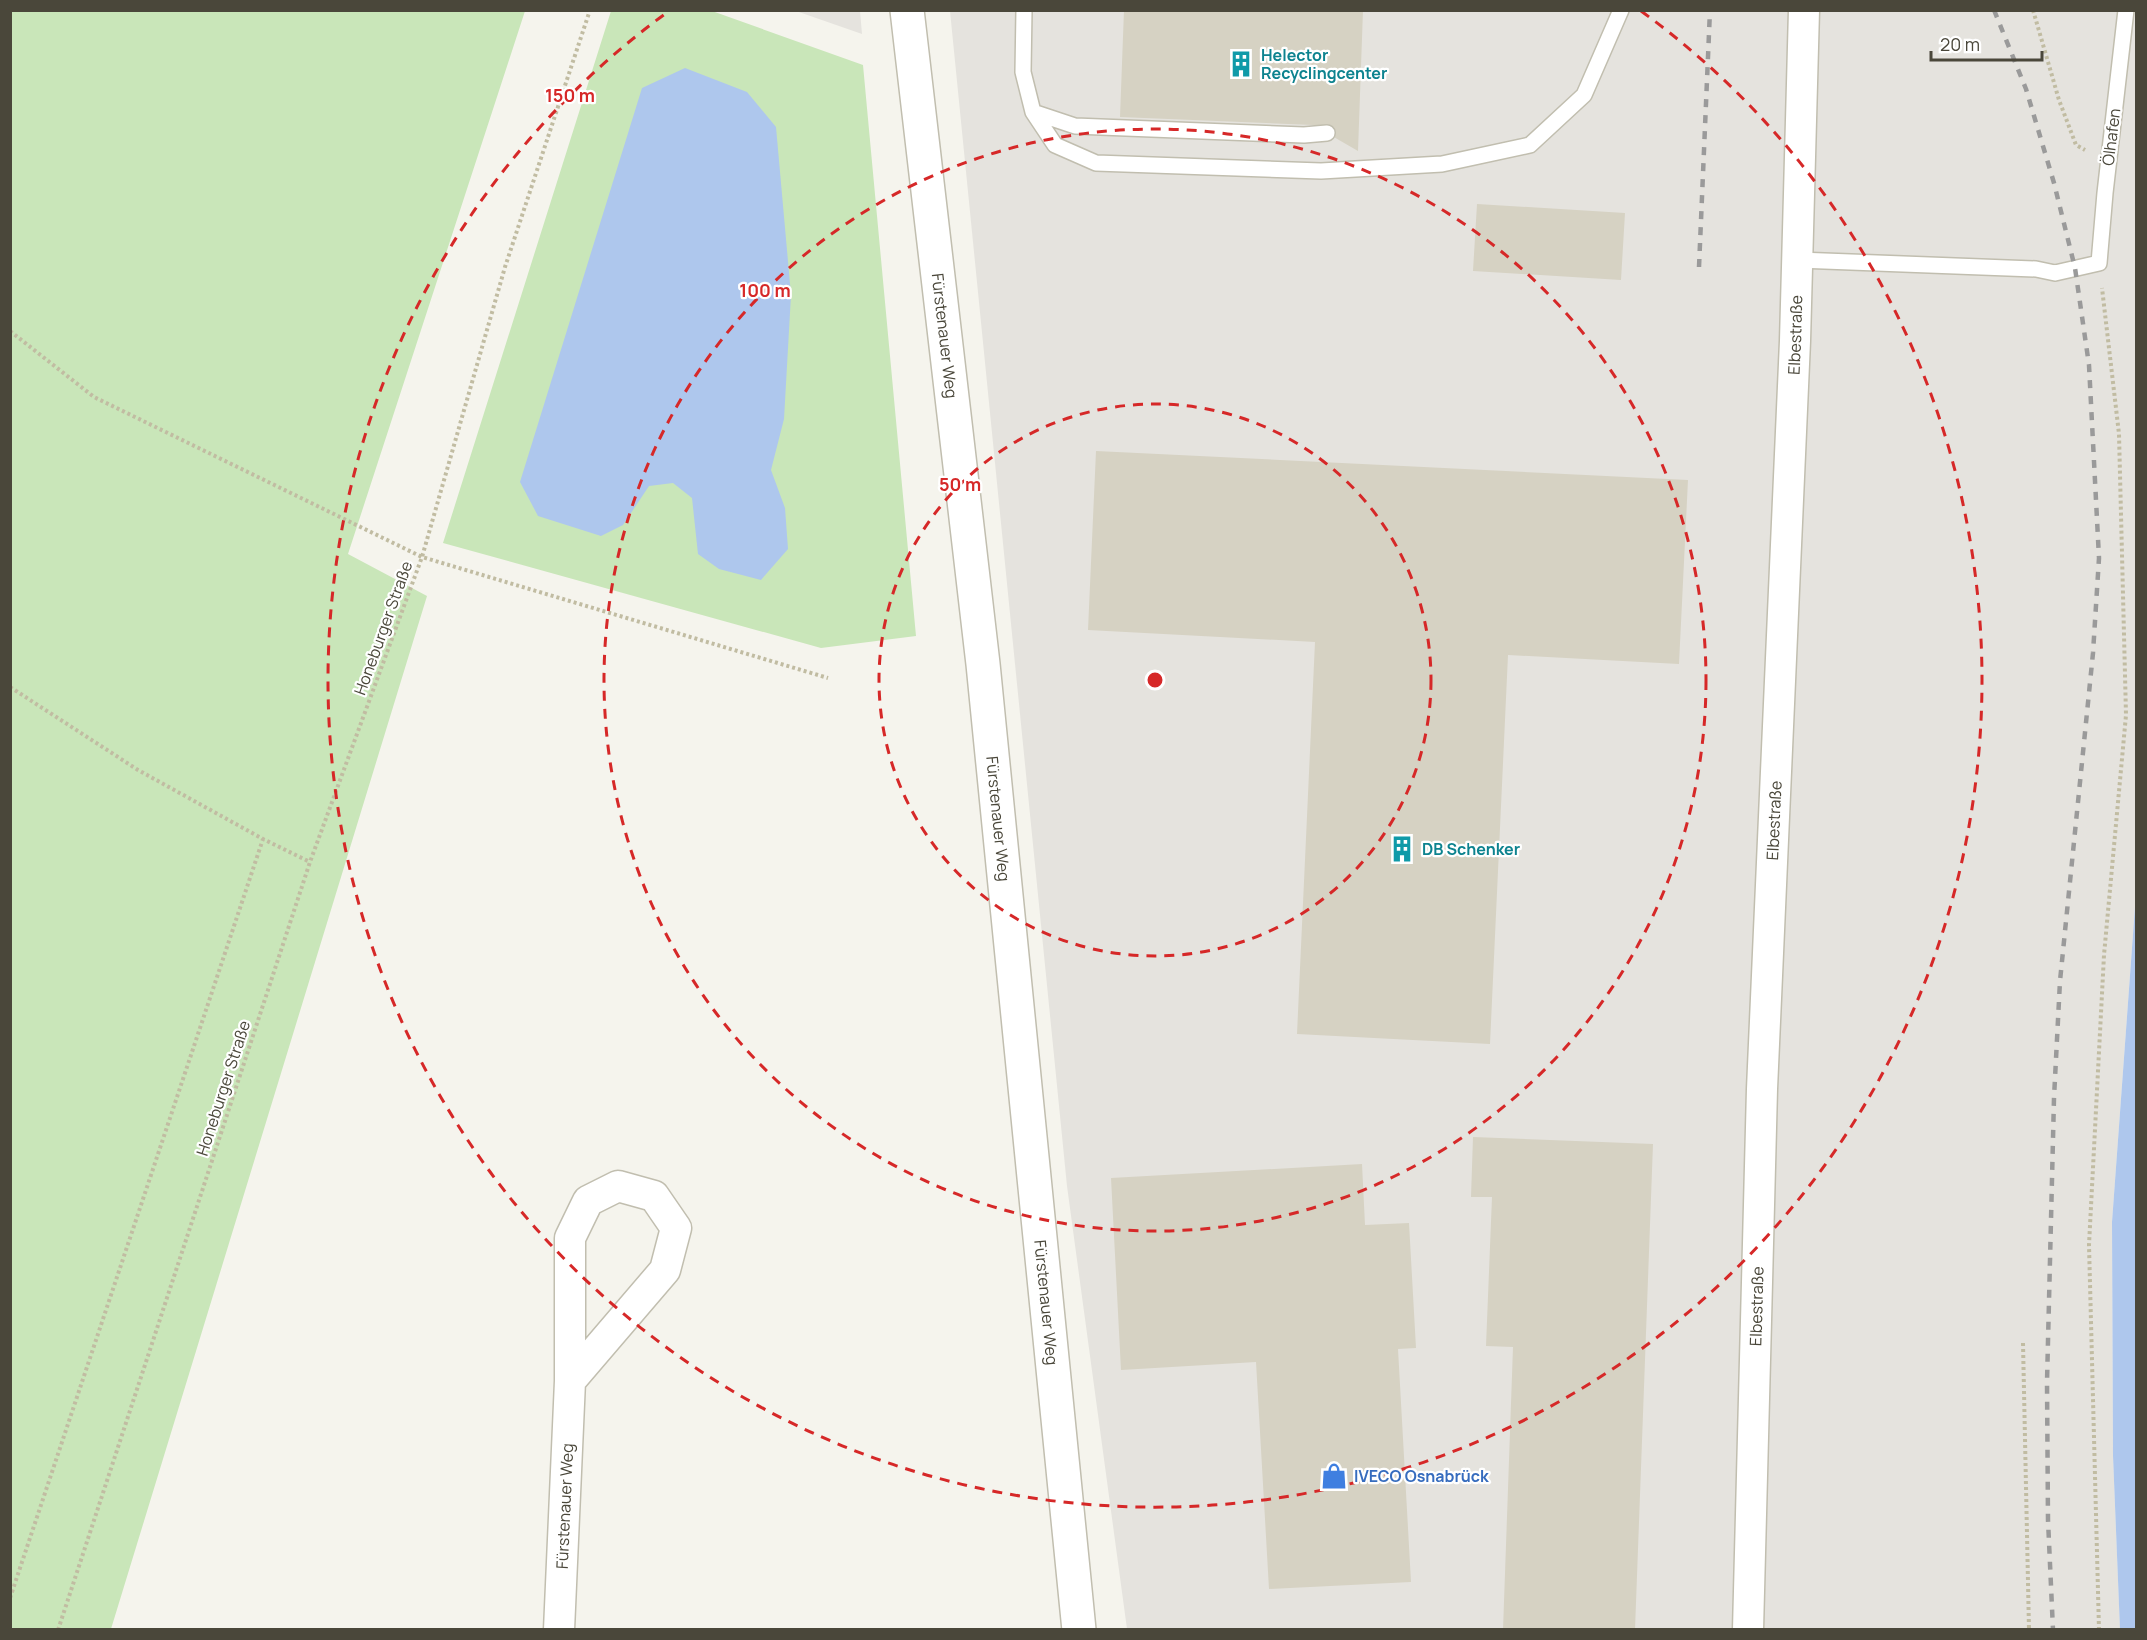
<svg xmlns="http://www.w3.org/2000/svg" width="2147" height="1640" viewBox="0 0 2147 1640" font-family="Manrope,sans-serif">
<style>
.industrial{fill:#e5e3de}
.green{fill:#c9e6b9}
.water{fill:#aec7ed}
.building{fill:#d6d2c3}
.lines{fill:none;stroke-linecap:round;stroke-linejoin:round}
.service-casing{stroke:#c1beaf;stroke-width:18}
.minor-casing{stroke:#c1beaf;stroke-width:33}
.tertiary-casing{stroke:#c1beaf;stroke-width:36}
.path{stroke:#c1bca2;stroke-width:4;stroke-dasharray:3 3;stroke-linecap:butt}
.service{stroke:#fff;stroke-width:15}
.minor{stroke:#fff;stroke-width:30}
.tertiary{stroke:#fff;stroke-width:33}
.rail{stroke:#9a9a9a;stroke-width:4.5;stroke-dasharray:8 8;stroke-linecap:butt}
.ring{fill:none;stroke:#d62828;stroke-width:3;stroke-dasharray:10 8}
.labels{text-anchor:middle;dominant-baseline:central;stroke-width:4.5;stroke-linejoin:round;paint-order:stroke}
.culture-label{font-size:16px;font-weight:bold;fill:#0d838f;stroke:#fff;text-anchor:start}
.street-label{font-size:16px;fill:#4a473a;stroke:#fff}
.shop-label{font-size:16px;font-weight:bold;fill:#366cbe;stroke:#fff;text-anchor:start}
.centre{fill:#d62828;stroke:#fff;stroke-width:3}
.ring-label{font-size:18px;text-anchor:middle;font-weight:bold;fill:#d62828;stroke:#fff;stroke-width:4.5;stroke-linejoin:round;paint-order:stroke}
</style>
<rect width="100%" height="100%" fill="#f5f4ed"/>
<!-- industrial -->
<path class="industrial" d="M796,11H860L862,34Z
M950,11H2136V893L2112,1222L2113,1456L2120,1629H1127L1067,1186Z"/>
<!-- green -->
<path class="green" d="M11,10L525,11L348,554L427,596L111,1629H11Z
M611,11H712L863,65L916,636L821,648L443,543Z"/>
<!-- water -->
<path class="water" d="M685,68L747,92L776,127L791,295L784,419L771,470L785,508L788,549L761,580L719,569L698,554L692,498L673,483L649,486L623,525L601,536L538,516L520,482L642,88Z
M2136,893V1629L2120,1630L2113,1456L2112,1222Z"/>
<!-- building -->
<path class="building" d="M1124,10H1363L1358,151L1313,125L1120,117Z
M1477,204L1625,213L1621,280L1473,271Z
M1096,451L1688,480L1679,664L1508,655L1490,1044L1297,1034L1315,642L1088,630Z
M1473,1137L1653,1144L1635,1630H1503L1513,1347L1486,1346L1492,1197H1471Z
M1362,1164L1365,1225L1409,1223L1416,1348L1398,1349L1411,1582L1269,1589L1256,1362L1121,1370L1111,1178Z"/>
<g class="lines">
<!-- service casing -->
<g class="service-casing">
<path id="service" d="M1024,10L1023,72L1033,112L1055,145L1096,163L1321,171L1442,164L1530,145L1584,95L1621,10
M1033,112L1075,126L1304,135L1327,133
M1798,260L2036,269L2055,273L2099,263L2105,193L2126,10"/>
</g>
<!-- minor casing -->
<g class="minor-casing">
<g id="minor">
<path id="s1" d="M559,1630L570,1381V1238L588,1201L618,1186L654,1196L676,1228L665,1270L570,1381"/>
<path id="s2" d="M1748,1630L1762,1089L1795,341L1804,10"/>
</g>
</g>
<!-- tertiary casing -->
<g class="tertiary-casing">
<g id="tertiary">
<path id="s3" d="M907,10L983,664L1079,1630"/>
</g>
</g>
<!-- path -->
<path class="path" d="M2033,10L2059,100L2076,145L2085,150
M10,331L94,397L422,557L828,678
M10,687L138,770L263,839L310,862
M2023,1343L2029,1630
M10,1598L263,839
M58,1630L310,862L422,557L505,267L590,10
M2099,1630L2089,1245L2104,955L2126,715L2119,434L2102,288"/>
<!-- service -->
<use href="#service" class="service"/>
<!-- minor -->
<use href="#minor" class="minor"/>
<!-- tertiary -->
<use href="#tertiary" class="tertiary"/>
<!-- rail -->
<path class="rail" d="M1994,10L2026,89L2054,183L2075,268L2089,365L2099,558L2093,653L2060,981L2054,1098L2047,1382L2048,1520L2053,1630
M1699,267L1710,10"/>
</g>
<!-- distance rings -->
<g class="ring">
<circle cx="1155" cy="680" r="276"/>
<circle cx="1155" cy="680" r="551"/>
<path d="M1641 11A827 827 0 1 1 669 11"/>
</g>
<!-- icons -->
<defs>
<g id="building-bare" transform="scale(2.07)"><path d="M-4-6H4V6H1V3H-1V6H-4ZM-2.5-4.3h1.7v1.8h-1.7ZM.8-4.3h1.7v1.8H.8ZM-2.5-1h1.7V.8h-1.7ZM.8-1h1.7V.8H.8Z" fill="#0f9aa8" stroke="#fff" stroke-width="2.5" paint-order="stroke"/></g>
<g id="shop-bare" transform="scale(2.07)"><path d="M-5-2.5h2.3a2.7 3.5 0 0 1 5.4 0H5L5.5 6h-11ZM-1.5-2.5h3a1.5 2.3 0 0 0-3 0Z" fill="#3f7fe0" stroke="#fff" stroke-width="2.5" paint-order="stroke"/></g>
</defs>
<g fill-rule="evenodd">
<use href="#building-bare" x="1241" y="64"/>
<use href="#building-bare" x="1402" y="849"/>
<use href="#shop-bare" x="1334" y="1476"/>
</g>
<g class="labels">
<!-- culture labels -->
<g class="culture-label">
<text x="1261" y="55">Helector<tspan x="1261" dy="18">Recyclingcenter</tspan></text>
<text x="1422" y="849">DB Schenker</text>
</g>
<!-- street labels -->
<g class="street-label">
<text transform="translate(2111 137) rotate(-83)">Ölhafen</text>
<text stroke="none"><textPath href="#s2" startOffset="1296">Elbestraße</textPath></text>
<text stroke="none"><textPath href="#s3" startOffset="328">Fürstenauer Weg</textPath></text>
<text transform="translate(383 628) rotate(-70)">Honeburger Straße</text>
<text stroke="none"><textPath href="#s3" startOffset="814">Fürstenauer Weg</textPath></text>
<text stroke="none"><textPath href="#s2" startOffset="810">Elbestraße</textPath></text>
<text transform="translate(223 1088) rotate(-72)">Honeburger Straße</text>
<text stroke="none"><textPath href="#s3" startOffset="1300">Fürstenauer Weg</textPath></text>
<text stroke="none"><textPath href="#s2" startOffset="324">Elbestraße</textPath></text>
<text stroke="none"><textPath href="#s1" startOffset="124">Fürstenauer Weg</textPath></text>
</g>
<!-- shop labels -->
<g class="shop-label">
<text x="1354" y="1476">IVECO Osnabrück</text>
</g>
</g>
<circle cx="1155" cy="680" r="9" class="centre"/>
<g class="ring-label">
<text x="570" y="102">150 m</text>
<text x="765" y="297">100 m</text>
<text x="960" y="491">50 m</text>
</g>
<!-- border -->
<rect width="2147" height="1640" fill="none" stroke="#4a473a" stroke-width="24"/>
<!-- scale -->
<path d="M1931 51v9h111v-9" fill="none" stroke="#4a473a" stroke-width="3"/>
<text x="1940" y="51" font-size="18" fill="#4a473a" stroke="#ffffff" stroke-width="4.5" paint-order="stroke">20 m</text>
</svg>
